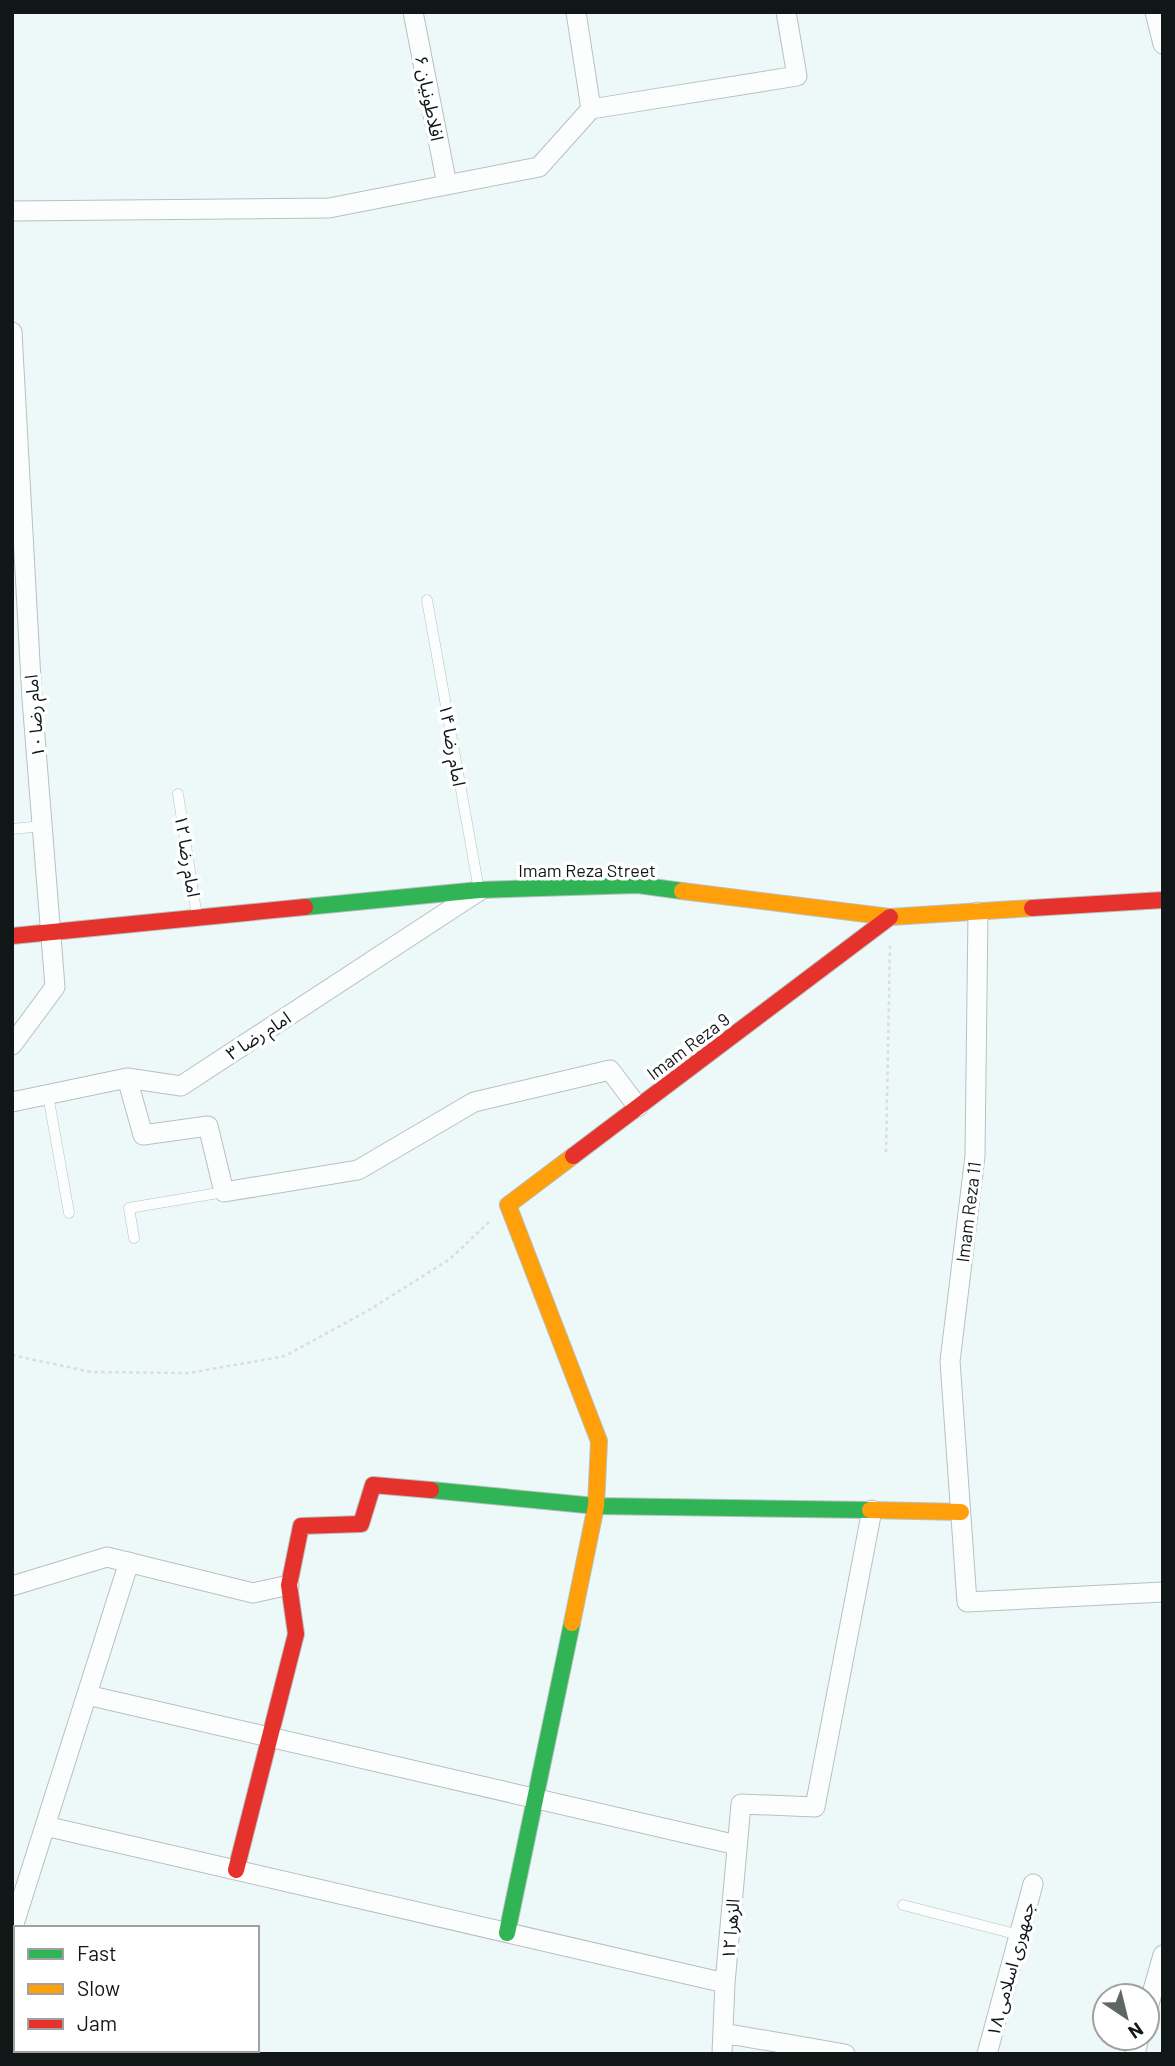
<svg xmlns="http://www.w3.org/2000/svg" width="1175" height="2066" viewBox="0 0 1175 2066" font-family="Barlow,'Noto Sans Arabic',sans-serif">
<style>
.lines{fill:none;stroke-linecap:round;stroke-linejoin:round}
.lane-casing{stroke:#b8c0c0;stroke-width:11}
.street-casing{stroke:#b8c0c0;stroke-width:21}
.fast-casing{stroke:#b8c0c0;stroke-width:18}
.slow-casing{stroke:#b8c0c0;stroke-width:18}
.jam-casing{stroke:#b8c0c0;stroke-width:18}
.path{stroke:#d9dddd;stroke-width:2.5;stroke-dasharray:3.5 3.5;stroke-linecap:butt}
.lane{stroke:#fcfefe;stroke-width:10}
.street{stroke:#fcfefe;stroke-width:19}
.fast{stroke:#30b455;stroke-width:16}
.slow{stroke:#ff9f0a;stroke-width:16}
.jam{stroke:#e5322d;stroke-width:16}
.labels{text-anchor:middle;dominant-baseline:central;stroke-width:7;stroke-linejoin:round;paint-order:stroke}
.street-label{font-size:18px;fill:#111717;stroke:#fff}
</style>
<rect width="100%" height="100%" fill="#edf8f8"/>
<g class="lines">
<!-- lane casing -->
<g class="lane-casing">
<path id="lane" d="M427,600L479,890
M178,794L197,917
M12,829L43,826
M48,1095L69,1213
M134,1238L129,1208L224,1192
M903,1905L1019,1935"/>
</g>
<!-- street casing -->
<g class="street-casing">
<path id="street" d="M413,12L447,185
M576,12L591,109
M1155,12L1163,44
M12,211L329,208L539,167L591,109L797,76L786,12
M12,332L32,699L55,987L12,1045
M978,912L975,1156L950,1361L967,1602L1163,1592
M127,1078L143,1135L208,1126L224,1192L358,1170L474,1102L610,1070L638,1107
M12,1102L127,1078L181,1086L479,891
M12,1586L107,1557L253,1593L289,1585
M87,1695L737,1845
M45,1826L725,1983
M12,1930L129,1562
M1147,2011L1163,1955
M723,2033L845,2054
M722,2054L725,1983L741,1804L815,1807L872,1510
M987,2054L1033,1884
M1135,2054L1139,2038"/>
</g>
<!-- fast casing -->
<g class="fast-casing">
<path id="fast" d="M305,907L479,890L638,885L682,891
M431,1490L596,1506L870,1510
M507,1933L572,1623"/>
</g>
<!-- slow casing -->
<g class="slow-casing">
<path id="slow" d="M682,891L890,917L1032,908
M870,1510L961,1512
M572,1623L596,1506L599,1441L508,1205L573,1156"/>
</g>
<!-- jam casing -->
<g class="jam-casing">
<path id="jam" d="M1032,908L1163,900
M12,936L305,907
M573,1156L890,917
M236,1870L296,1634L289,1585L301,1526L361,1524L373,1485L431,1490"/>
</g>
<!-- path -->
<path class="path" d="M886,1152L890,945
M12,1355L91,1372L189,1373L285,1356L369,1310L450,1259L490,1221"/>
<!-- lane -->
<use href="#lane" class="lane"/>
<!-- street -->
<use href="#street" class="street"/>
<!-- fast -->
<use href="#fast" class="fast"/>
<!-- slow -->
<use href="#slow" class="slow"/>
<!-- jam -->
<use href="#jam" class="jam"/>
</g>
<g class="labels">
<!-- street labels -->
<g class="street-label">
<text transform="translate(430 98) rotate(79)">افلاطونیان ۶</text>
<text transform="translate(34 716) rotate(-95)">امام رضا ۱۰</text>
<text transform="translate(453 745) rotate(80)">امام رضا ۱۴</text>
<text transform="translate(188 856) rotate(81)">امام رضا ۱۲</text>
<text x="587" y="870">Imam Reza Street</text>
<text transform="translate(258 1035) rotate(-33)">امام رضا ۳</text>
<text transform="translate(688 1046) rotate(-37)">Imam Reza 9</text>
<text transform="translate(968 1212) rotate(-83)">Imam Reza 11</text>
<text transform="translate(730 1929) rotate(-85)">الزهرا ۱۲</text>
<text transform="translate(1010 1969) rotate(-75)">جمهوری اسلامی ۱۸</text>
</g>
</g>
<!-- border -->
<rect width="1175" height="2066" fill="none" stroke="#111717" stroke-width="28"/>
<!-- legend -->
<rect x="14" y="1926" width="245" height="126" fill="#ffffff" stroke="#a0a2a2" stroke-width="2"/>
<rect x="28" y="1949" width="35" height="10" fill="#30b455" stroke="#a0a2a2" stroke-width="2"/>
<text x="77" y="1961" font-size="21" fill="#111717">Fast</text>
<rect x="28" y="1984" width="35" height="10" fill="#ff9f0a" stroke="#a0a2a2" stroke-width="2"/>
<text x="77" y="1996" font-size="21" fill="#111717">Slow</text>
<rect x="28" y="2019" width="35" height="10" fill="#e5322d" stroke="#a0a2a2" stroke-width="2"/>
<text x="77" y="2031" font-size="21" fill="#111717">Jam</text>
<!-- north arrow -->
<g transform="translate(1126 2017) rotate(145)"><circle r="33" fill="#ffffff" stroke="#a0a2a2" stroke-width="2"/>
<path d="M0-5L12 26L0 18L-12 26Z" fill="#5e6666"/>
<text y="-10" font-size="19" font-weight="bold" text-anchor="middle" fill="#111717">N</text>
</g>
</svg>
